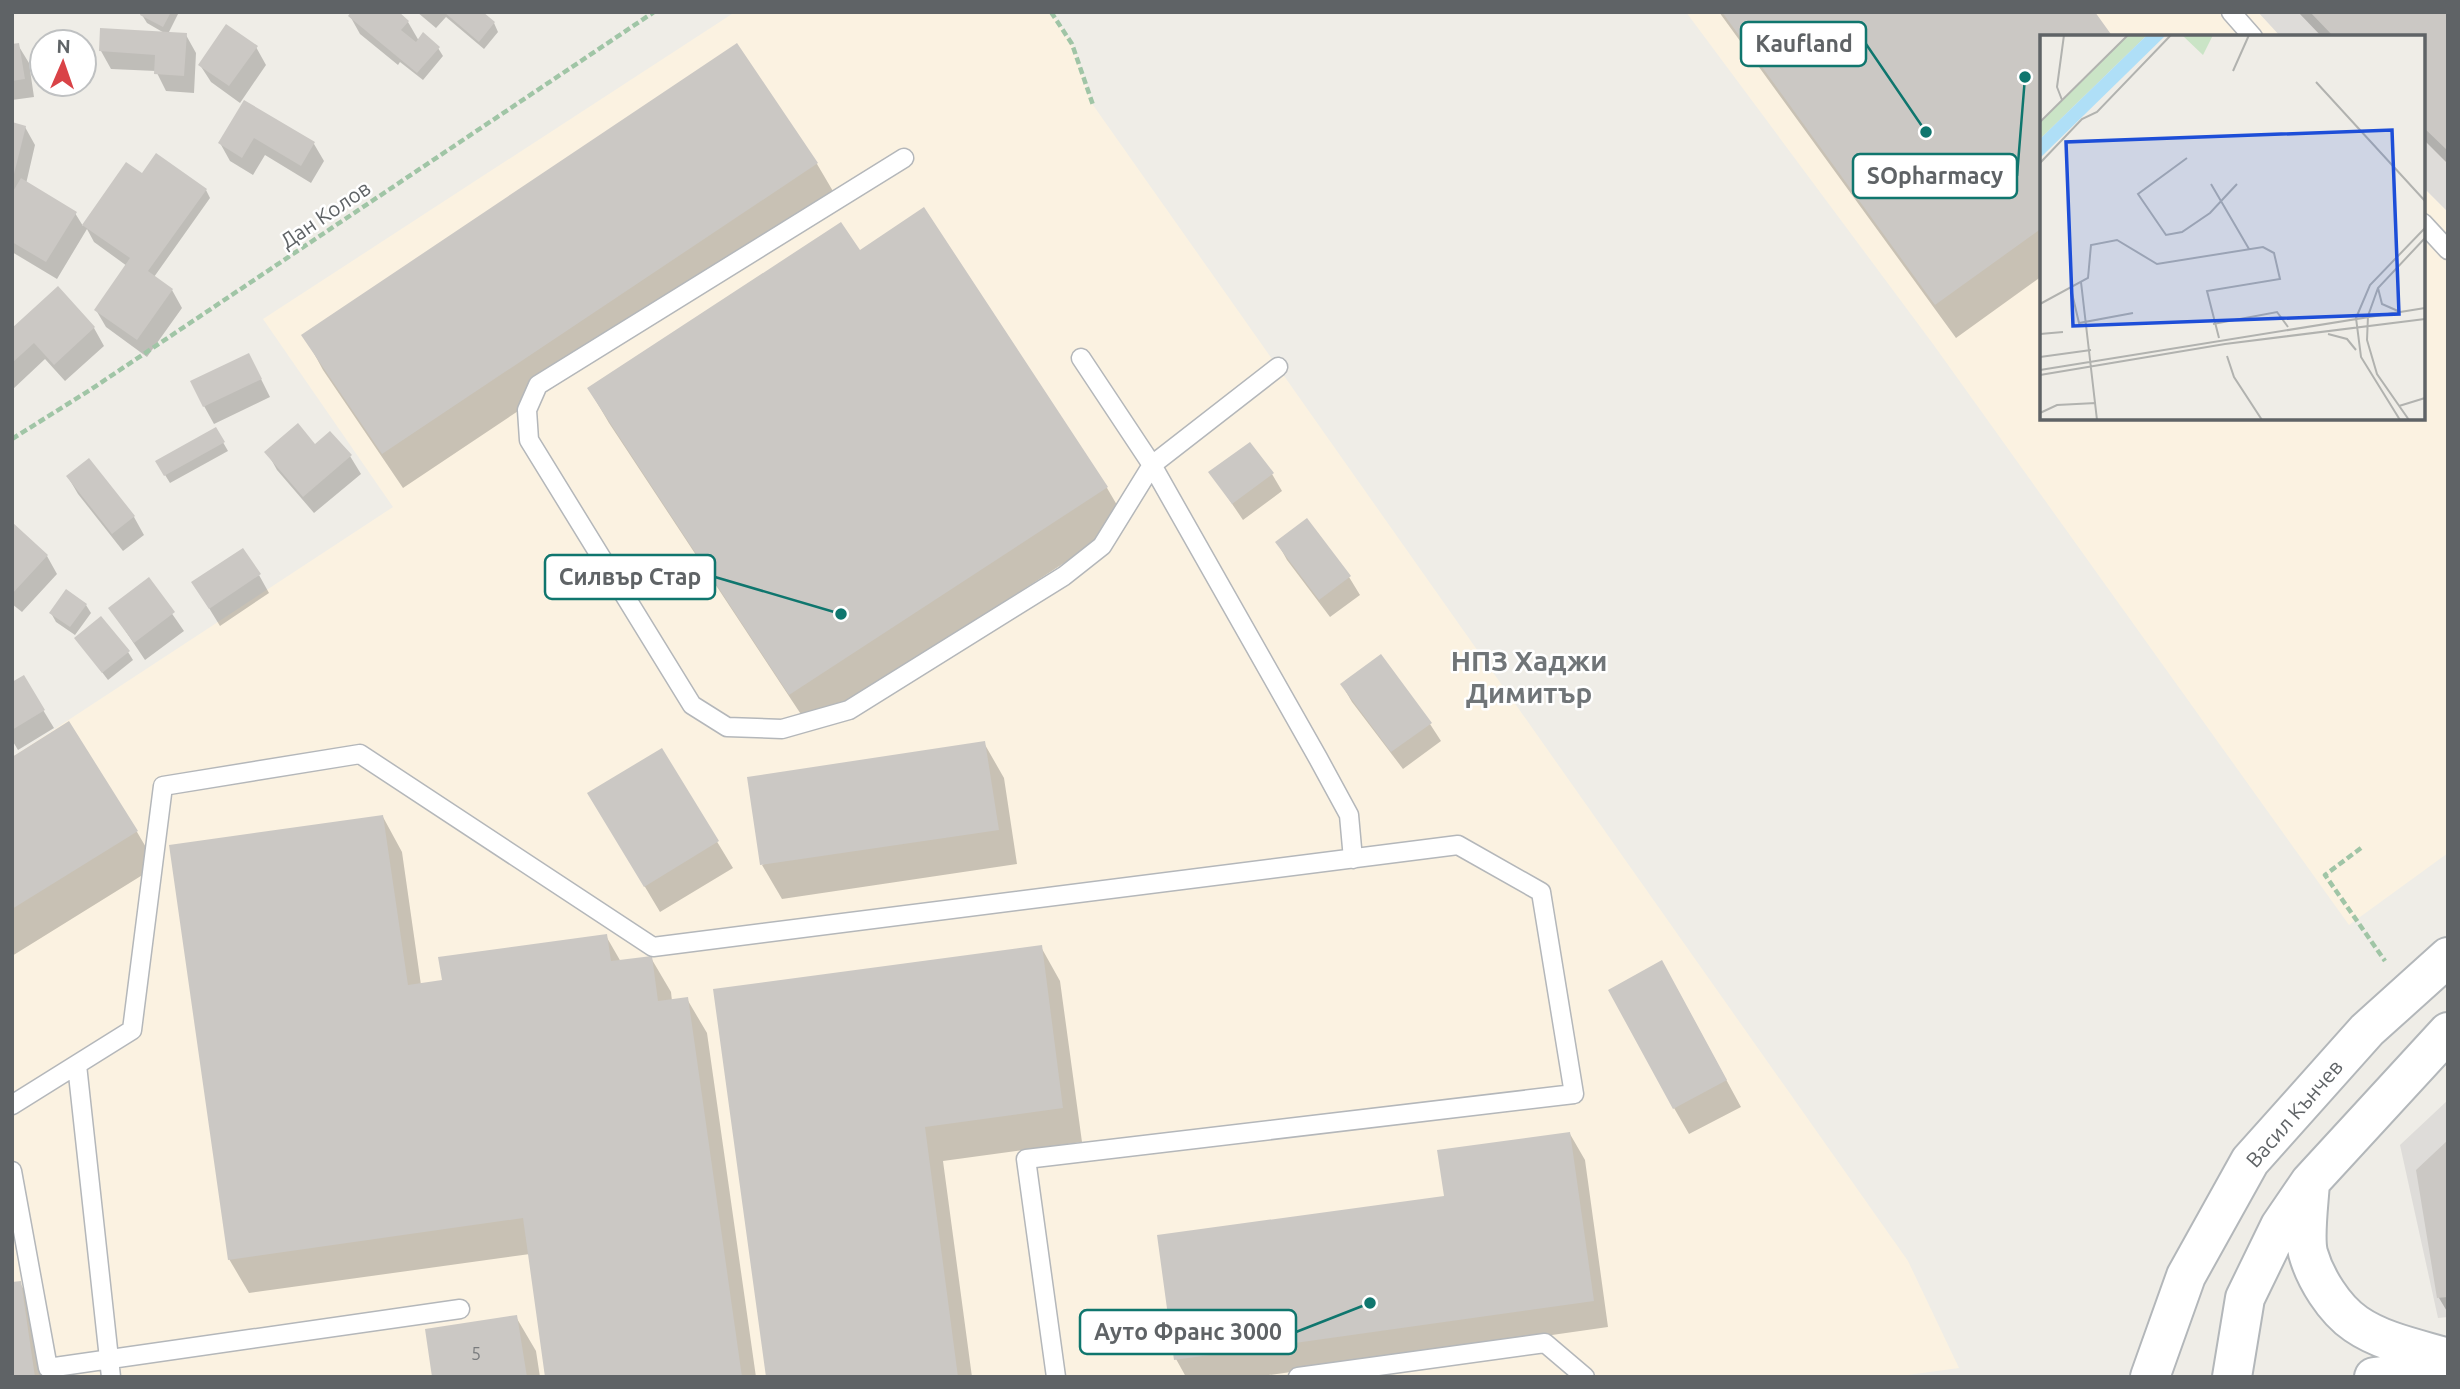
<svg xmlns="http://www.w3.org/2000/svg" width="2460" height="1389" viewBox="0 0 2460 1389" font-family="Ubuntu,sans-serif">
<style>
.commercial{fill:#fbf2e1}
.industrial{fill:#dedcd9}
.shadow{fill:#0003}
.building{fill:#cbc8c4}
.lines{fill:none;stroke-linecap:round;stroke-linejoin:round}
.lane-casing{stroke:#b4b7ba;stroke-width:21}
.secondary-casing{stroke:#b3b7ba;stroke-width:42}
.path{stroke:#a0c5a6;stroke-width:4.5;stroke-dasharray:7 3.5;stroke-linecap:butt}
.lane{stroke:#fff;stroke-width:18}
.secondary{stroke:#fff;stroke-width:38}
.labels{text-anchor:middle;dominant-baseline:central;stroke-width:5;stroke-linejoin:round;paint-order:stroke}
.number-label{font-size:18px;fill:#7a7c7e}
.street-label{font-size:21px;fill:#5f6366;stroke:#fff}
.district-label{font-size:28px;font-weight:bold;fill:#707578;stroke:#fff}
.inset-road{fill:none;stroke:#b1b2af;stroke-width:2}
.view{fill:#1d4ed8;fill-opacity:0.15;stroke:#1d4ed8;stroke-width:3.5}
.inset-edge{fill:none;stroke:#5f6366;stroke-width:3.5}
.leader{fill:none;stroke:#0f766e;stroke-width:2.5}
.callout-dot{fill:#0f766e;stroke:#fff;stroke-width:2.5}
.callout{fill:#fff;stroke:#0f766e;stroke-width:2.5}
.callout-label{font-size:23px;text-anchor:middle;font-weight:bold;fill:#5f6366}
</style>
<rect width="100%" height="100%" fill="#efede7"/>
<!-- commercial -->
<path class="commercial" d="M735,12H1051L1072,44L1093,105L1908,1261L1959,1368L1893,1377H12V757L393,507L263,319Z
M1686,12H2258L2281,37H2042V418H2423V187L2448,212V853L2349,925L1933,344Z"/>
<!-- industrial -->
<path class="industrial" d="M2258,12H2448V212L2423,187V37H2281Z
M2448,1100V1317L2438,1318L2400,1145Z"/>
<!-- shadow -->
<path class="shadow" d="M143,12H179L168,34L186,35L196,53L194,93L166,91L156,71L111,69L101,51L166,34L147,23L142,15Z
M396,12L408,22L419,41L438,48L443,56L423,80L400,62L398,65L360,34L350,16Z
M417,12H480L494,23L498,32L484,49L446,17L436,28Z
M1719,12H2093L2042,37V276L1956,338Z
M2298,12H2448V164L2423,139V37H2322Z
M18,45L29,63L34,97L12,100V46Z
M737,46L817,164L837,198L403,488L323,370L304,335Z
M256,47L266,65L240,103L211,82L200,65Z
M245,103L314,144L324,161L311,183L265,155L253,175L230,161L220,143Z
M12,124L25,127L35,145L26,184L75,213L83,226L126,165L148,180L206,190L210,198L154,277L172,290L182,308L147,357L106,327L96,310L127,266L94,242L87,229L57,279L12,252Z
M924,210L1107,488L1127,522L810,728L609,423L589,389L859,252Z
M58,289L94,328L104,346L65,381L45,359L12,390V330Z
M258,373L270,397L214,424L204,406Z
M216,430L228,451L170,483L157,462Z
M315,446L350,456L361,474L314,513L277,470L267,452Z
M89,460L134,517L144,535L123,551L78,494L68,477Z
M1211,473L1272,474L1282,491L1243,520Z
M12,525L47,556L57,574L22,612L12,604Z
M1277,542L1349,577L1360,595L1330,617L1287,560Z
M259,575L269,593L220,626L204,600Z
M148,579L184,631L145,660L110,608Z
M86,605L91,613L75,635L56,622L51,613Z
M76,638L128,652L133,660L108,680Z
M23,677L54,728L18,750L12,740V684Z
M1342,685L1430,724L1441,741L1403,769L1352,702Z
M984,743L1004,778L1017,864L782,899L762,865Z
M662,751L733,868L660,912L605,820Z
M12,759L137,832L157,866L12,956Z
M383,817L402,852L421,985L444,982L606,936L621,962L651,958L671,992L672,1001L687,999L707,1033L756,1377H547L530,1254L249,1293L229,1259Z
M1041,947L1060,981L1082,1142L943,1161L972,1377H768L715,990Z
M1677,989L1741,1107L1689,1134L1674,1108Z
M1570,1134L1585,1160L1608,1327L1255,1377H1186L1176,1359L1446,1197Z
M2448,1142V1313L2439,1298Z
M20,1283L40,1317L49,1377H12Z
M516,1317L536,1351L540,1377H434Z"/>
<!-- building -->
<path class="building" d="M141,12H171L163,27L140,15Z
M351,12H399L409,21L401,30L416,42L423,32L440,47L417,73L348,16Z
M444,12H483L495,22L479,42Z
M1722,12H2095L2113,37H2042V228L1935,305Z
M2310,12H2448V151L2423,127V37H2334Z
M226,24L258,46L229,86L198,65Z
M100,28L187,33L184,76L154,74L155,55L99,51Z
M19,43L25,79L12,81V44Z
M737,43L818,163L382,454L301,335Z
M244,100L315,142L301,166L254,138L242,158L218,143Z
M12,122L26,126L13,178H12Z
M156,153L207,189L148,271L173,289L137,340L94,310L130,258L82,225L126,162L142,173Z
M21,178L77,212L46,262L12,242V193Z
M924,207L1108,487L789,695L587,388L841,222L860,250Z
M58,286L95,327L54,365L34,343L12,363V328Z
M249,353L262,379L203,407L190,381Z
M298,423L315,444L330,431L352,455L303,497L264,452Z
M216,427L225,442L164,476L155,461Z
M1250,442L1274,473L1232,504L1208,472Z
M89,458L135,516L112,534L66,476Z
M1307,518L1351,576L1319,600L1275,542Z
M12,522L48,555L12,594Z
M243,548L261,574L209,609L191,582Z
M149,577L175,612L134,643L108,608Z
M66,589L87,604L70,627L49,613Z
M101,616L130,651L102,673L74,638Z
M1381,654L1432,723L1391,752L1340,684Z
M24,675L45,710L12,730V682Z
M69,721L138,831L12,909V757Z
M985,741L999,830L760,865L747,777Z
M662,748L719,841L644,887L587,793Z
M383,815L408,985L442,980L438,957L607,934L611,961L652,956L658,1001L688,997L742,1377H545L523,1218L228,1260L169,845Z
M1042,945L1063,1108L925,1127L958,1377H766L713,989Z
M1662,960L1727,1080L1673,1109L1608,990Z
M1570,1132L1594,1301L1174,1360L1157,1235L1444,1196L1437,1150Z
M2448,1140V1297L2437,1298L2416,1170Z
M21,1281L35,1377H12V1282Z
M517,1315L527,1377H432L425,1329Z"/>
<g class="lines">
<!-- lane casing -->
<g class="lane-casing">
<path id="lane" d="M2231,12L2253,37
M904,158L538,385L527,410L529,440L692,705L727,727L782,729L849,710L1064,576L1102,546L1152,465L1278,367
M2423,223L2448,250
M1081,358L1152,465L1318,758L1349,815L1353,859
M77,1065L111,1377
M12,1105L132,1030L163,786L360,754L653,947L1458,845L1541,892L1574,1094L1026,1159L1056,1377
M12,1171L48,1368L460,1309
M1298,1377L1545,1343L1585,1377"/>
</g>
<!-- secondary casing -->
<g class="secondary-casing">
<path id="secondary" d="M2310,1182C2309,1201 2304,1236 2308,1253C2315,1278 2334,1309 2356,1324C2382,1342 2418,1349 2448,1358
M2150,1377L2186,1276L2250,1161L2367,1030L2448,957
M2232,1377L2245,1298L2280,1226L2310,1182L2448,1032
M2374,1377L2448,1368"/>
</g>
<!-- path -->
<path class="path" d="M1051,12L1072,44L1093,105
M12,439L90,390L654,12
M2361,848L2325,875L2385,961"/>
<!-- lane -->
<use href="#lane" class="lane"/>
<!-- secondary -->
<use href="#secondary" class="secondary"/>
</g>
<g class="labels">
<!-- number labels -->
<g class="number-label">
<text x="476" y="1353">5</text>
</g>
<!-- street labels -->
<g class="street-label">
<text transform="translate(325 214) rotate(-34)">Дан Колов</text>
<text transform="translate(2294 1113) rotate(-49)">Васил Кънчев</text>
</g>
<!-- district labels -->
<g class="district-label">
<text x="1529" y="660">НПЗ Хаджи<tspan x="1529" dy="32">Димитър</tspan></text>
</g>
</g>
<!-- overview -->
<g transform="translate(2040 35)">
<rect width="385" height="385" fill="#efede7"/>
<path d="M88,0H107L0,104V87ZM142,0H173L163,20Z" fill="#cae4c6"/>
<path d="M107,0H126L0,123V104Z" fill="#afdff7"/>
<path class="inset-road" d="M193,36L209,0M276,47L385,166M22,65L17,52L24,0M0,87L88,0M147,123L98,159L126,200L142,197L170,178L197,149M0,128L42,84L57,77L131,0M171,149L209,214M41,247L57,385M338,253L342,269L358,276M31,254L39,288L93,278M0,269L48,243L51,210L77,205L117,229L223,212L234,218L240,244L167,256L179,303M173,289L237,277L248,292M0,299L23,297M288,299L307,304L316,315M187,321L194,342L222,385M0,322L51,315M0,335L385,273M0,340L185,309L385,284M359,371L385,363M0,378L17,370L56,368M360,385L321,322L316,283L330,250L385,193M369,385L337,339L327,305L328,281L338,253L385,203"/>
<path class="view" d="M352,95L359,279L33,291L26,107Z"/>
<rect width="385" height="385" class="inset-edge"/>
</g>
<!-- callouts -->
<path class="leader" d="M1926 132L1866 44M2025 77L2017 176M841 614L715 577M1370 1303L1296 1332"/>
<g class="callout-dot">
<circle cx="1926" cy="132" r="7"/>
<circle cx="2025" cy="77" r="7"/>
<circle cx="841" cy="614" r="7"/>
<circle cx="1370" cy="1303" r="7"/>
</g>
<g class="callout">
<rect x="1741" y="22" width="125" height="44" rx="7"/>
<rect x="1853" y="154" width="164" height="44" rx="7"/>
<rect x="545" y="555" width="170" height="44" rx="7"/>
<rect x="1080" y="1310" width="216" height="44" rx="7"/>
</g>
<g class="callout-label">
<text x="1804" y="52">Kaufland</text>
<text x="1935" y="184">SOpharmacy</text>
<text x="630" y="585">Силвър Стар</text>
<text x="1188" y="1340">Ауто Франс 3000</text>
</g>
<!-- border -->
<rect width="2460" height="1389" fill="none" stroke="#5f6366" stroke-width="28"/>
<!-- north arrow -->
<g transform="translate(63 63) rotate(2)"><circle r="33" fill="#ffffff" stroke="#bfc1c2" stroke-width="2"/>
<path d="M0-5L12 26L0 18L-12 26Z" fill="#d94347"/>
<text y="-10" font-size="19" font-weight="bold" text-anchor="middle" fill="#5f6366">N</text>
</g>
</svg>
